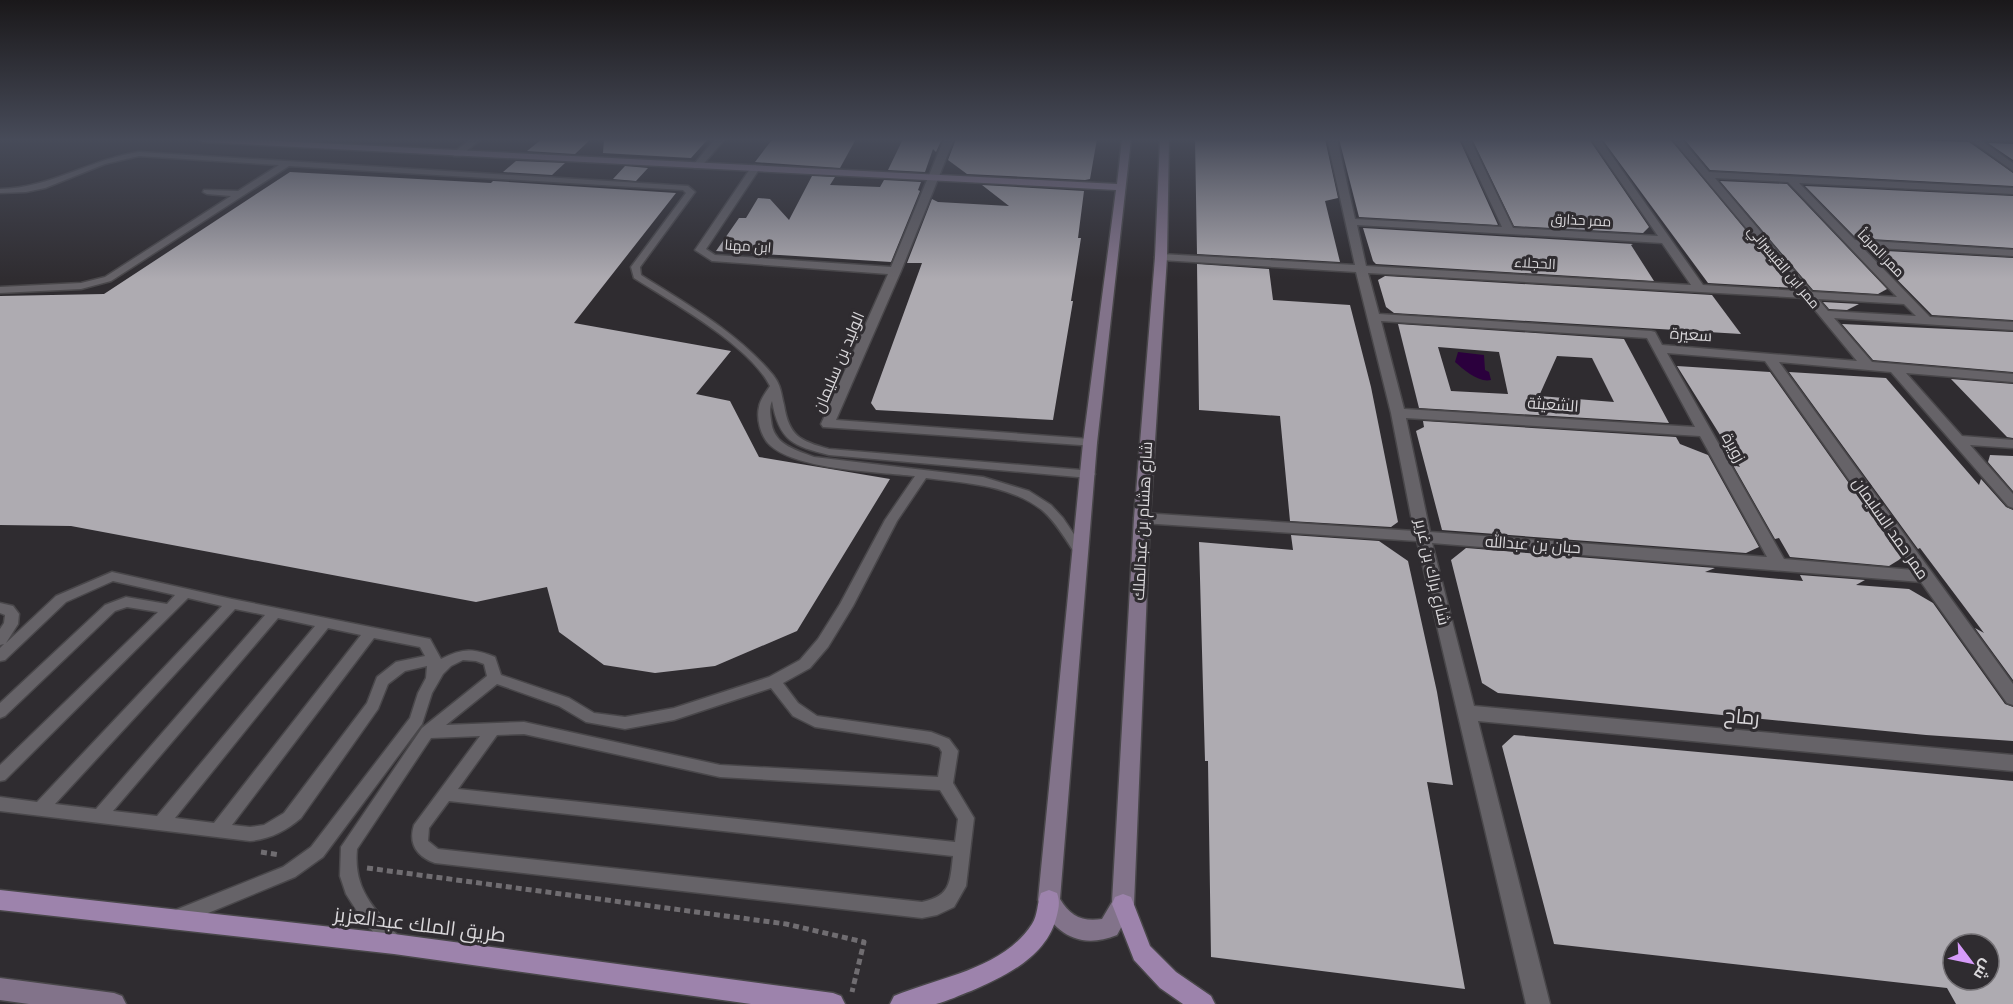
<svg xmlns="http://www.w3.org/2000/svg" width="2013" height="1004" viewBox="0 0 2013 1004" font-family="Merriweather,Cairo,serif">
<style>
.water{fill:#2b003d}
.building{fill:#aeabb1;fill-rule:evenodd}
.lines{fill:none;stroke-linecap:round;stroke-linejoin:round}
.lane-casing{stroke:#49474a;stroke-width:3}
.street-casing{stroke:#49474a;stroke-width:3}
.secondary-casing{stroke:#49474a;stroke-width:3}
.primary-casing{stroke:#49474a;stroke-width:3}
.path{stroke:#706d71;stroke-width:5;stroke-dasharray:6 4;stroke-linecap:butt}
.lane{fill:#666368;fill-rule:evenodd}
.street{fill:#666368;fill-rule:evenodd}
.secondary{fill:#82738a;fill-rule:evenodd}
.primary{fill:#9d83ac;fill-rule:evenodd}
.labels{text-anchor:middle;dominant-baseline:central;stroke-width:6;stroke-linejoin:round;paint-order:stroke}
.far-street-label{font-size:14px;fill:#d9d7da;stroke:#2f2c30}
.street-label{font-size:16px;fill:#d9d7da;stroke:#2f2c30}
.near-street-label{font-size:20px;fill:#d9d7da;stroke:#2f2c30}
</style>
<rect width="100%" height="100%" fill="#2f2c30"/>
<!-- water -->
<path class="water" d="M1458,352L1484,355L1485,370L1489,372L1491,380C1479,383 1464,370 1455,362Z"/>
<!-- building -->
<path class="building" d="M542,139H591L575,154L527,151Z
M604,139H708L691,158L603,153Z
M777,139H856L840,168L755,162L771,141Z
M903,139H942L936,152L933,149L925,172L888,170Z
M956,139H1097L1090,179L1085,180L967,174L948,160Z
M1195,139H1325L1338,198L1325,201L1340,262L1197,254Z
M1339,139H1459L1498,225L1359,217Z
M1472,139H1589L1649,227L1643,233L1514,226Z
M1602,139H1670L1794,288L1708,283Z
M1684,139H1882L1969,142L2013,173V186L1710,170Z
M1988,143L2013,144V160Z
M516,161L565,163L552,175L503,172Z
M625,166L648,168L636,181L613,179Z
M290,172L491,183L493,181L676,193L574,323L731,351L696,394L730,401L759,457L890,479L797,631L715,666L655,673L604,665L559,632L547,587L476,602L71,526L0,525V296L104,294Z
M812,176L835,177L830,185L880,187L884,180L921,182L918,190L920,191L891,262L716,251L739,218H746L758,198L770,199L789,220Z
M1720,181L1787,184L1887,289L1878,294L1813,290Z
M982,185L1084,191L1078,238H1081L1071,301H1073L1053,420L876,410L871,403L922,263H907L932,199L938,202L1009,206Z
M1805,186L2013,196V248L1856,238Z
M1363,228L1633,244L1631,245L1654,281L1376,264L1373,261Z
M1868,250L2013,258V320L1932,315Z
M1197,264L1269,269L1273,300L1350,305L1371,387L1398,522L1391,527L1290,521L1280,416L1199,410Z
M1385,276L1712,295L1741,334L1394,313L1386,307L1378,280Z
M1823,302L1859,304L1847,310L1829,309Z
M1398,324L1624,339L1669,423L1419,408ZM1438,347L1499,352L1508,394L1451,391ZM1557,356L1592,358L1614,402L1539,396Z
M1842,324L2013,332V372L1873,360Z
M1677,366L1770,372L1902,558L1889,566L1790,557L1779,538L1775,539L1733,465L1740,467Z
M1789,372L1886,378L1979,485L1981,479L2006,507L2013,510V680L1975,628L1984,633L1920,548L1918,549Z
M1951,379L2013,384V438L2007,437Z
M1423,421L1676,437L1680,444L1708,455L1759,547L1746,553L1442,530L1416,431L1424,427Z
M1990,455L2013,456V491L1988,462Z
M1291,535L1379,541L1408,561L1437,692L1453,785L1427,782L1465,989L1211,957L1208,761H1205L1199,542L1293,550Z
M1466,548L1715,568L1705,572L1803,581L1800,575L1865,580L1856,585L1909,589L1933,603L2005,704L2013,707V741L1926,735L1498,693L1482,683L1451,560Z
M1514,735L2013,781V1004H1956L1947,988L1554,944L1502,746ZM1953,944H1989V980H1953Z"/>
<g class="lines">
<!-- lane casing -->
<g class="lane-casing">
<path id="lane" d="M139,152L688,186L695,192L640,267L641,275C688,305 737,332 773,375C781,385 781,393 784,405C789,436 800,441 829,449L1093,471L1095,474L1093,477L1089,478L829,455C793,446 779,441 772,401C769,408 770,413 771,420C773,444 793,449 814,457L983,477L1029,491L1051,505L1063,518L1086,552L1084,555H1076C1066,540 1056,522 1042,510C1010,485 966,483 926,478L897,521L853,606L828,647L810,668L783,683L798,703L817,716L931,732L949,739L958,751L953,783L974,818L966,886L954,907L937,915L922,918L435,863C417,857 408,844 414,825L480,736L431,738L357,849C353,891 375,909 400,938L403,944L400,950L394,952L388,950L360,916L346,894L340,876L341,847L422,728L487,676L484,664L476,661L463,660L451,666L443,674L432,693L422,724L323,857L295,877L179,925L173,923L170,917L173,911L283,867L311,847L410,718L418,693L426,678L427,666L405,671L388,684L378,709L301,818C286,831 270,839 250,841L0,811V797L37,802L222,606L188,598L5,780L0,781V765L158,612L127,607L115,611L5,716L0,718V703L105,605L126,597L167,604L175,595L113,581L66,602L5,660L0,661V648L4,644L0,645V629L4,623L5,615L0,613V603L13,606L19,614L18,624L6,643L56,596L112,572L232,599L425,638L430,639L441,659C463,648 473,648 495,657L501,675L569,698L594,713L625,717L674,708L769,677L800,660L818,639L840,604L885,520L915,476C879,472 798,470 771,446C761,438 756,419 759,407C760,400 766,392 770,386C749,345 673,303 634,278L631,267L686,193L683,190L289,166L111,281L81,289L0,293V287L81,283L105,277L231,196L207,194L203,192L204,190L238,191L279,165L139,156L105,164L45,188L26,192L0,193V189C51,188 90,159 139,152ZM235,609L265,615L96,809L55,804ZM278,618L315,626L157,816L113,811ZM328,628L361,635L214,823L175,818ZM374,638L420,647L425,656L396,662L377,677L367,703L284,813L264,825L250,827L232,825ZM497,684L559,706L586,722L625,729L674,720L771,688L793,716L815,727L930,744L939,747L942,752L938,777L720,765L524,722L446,725ZM524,734L720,777L940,790L958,819L955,842L458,789L497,735ZM449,801L953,856C950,882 951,896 922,902L438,849L428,841L429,828Z"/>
</g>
<!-- street casing -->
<g class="street-casing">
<path id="street" d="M471,139H481L460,156H454V152Z
M715,139H725L700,168H694V164Z
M944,139H954L901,271L836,420L1090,439L1095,440L1097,443L1095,446L823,427L821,424L888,274L712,261L695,250L752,166L755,165L760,168L706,249L715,255L891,267Z
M1327,139H1337L1355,219L1502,227L1461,139H1470L1513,228L1658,236L1591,139H1600L1703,285L1799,291L1672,139H1681L1709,172L2013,188V194L1799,183L1855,240L2013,250V256L1862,247L1930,317L2013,322V330L1834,318L1872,362L2013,374V382L1906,373L1962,436L2013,440V448L1970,445L2013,494V508L2008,506L1891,372L1779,362L2013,684V705L2007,703L1921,582L1432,543L1474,706L2013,755V771L1478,721L1550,1004H1526L1417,541L1142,523L1134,518L1142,513L1414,531L1391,413L1356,272L1161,260L1155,257L1161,254L1355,265ZM1715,178L1788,182L1897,297L1812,292ZM1357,225L1662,243L1691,285L1366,266ZM1368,273L1805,298L1857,361L1662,345L1655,332L1651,331L1379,314ZM1818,299L1904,304L1916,316L1828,311ZM1381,321L1647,338L1695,427L1404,409ZM1667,353L1765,361L1913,570L1784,559ZM1406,418L1700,436L1767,557L1430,532Z
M1969,139H1979L2013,163V171Z"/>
</g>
<!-- secondary casing -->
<g class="secondary-casing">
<path id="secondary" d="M198,139H241L1117,184L1122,139H1131L1097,443L1060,899C1070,916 1082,922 1102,919L1112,902L1134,518L1155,257L1160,139H1169L1167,257L1150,518L1134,904L1117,935C1080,950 1054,934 1038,900L1083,443L1116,190L202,142Z
M0,978L114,993L122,996L126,1004H29L0,1000Z"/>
</g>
<!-- primary casing -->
<g class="primary-casing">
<path id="primary" d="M0,890L394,934L833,993L841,996L845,1004H751L394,954L0,910Z
M1049,890L1057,893C1060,901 1059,907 1057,915C1048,956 1006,976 971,991C960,995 948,1001 936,1004C922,1004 905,1004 890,1004L894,996C940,977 1003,969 1032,924C1038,915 1037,903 1041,893Z
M1123,894L1131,897L1150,946L1176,972L1211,996L1215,1004H1183L1160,988L1134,960L1112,904L1115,897Z"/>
</g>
<!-- path -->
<path class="path" d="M261,852L280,855
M367,868L786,924L864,942L852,992"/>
<!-- lane -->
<use href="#lane" class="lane"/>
<!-- street -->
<use href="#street" class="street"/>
<!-- secondary -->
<use href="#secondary" class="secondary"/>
<!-- primary -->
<use href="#primary" class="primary"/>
</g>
<!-- sky -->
<linearGradient id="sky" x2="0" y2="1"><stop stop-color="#1a181a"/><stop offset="0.5" stop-color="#474b59"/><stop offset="1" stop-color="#474b59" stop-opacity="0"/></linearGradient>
<rect width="2013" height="279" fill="url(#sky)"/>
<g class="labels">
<!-- far-street labels -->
<g class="far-street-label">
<text transform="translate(1581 220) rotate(3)">ممر حذارق</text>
<text transform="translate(748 246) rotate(4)">ابن مهنا</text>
<text transform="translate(1881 253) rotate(46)">ممر المرفأ</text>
<text transform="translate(1535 263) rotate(3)">الحجلاء</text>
<text transform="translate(1784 267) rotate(50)">ممر ابن القيسراني</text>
</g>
<!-- street labels -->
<g class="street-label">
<text transform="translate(1691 334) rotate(4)">سعيرة</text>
<text transform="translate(838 362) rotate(-67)">الوليد بن سليمان</text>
<text transform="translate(1553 404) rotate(4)">الشعيثة</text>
<text transform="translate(1734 447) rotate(61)">زويرة</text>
<text transform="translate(1142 521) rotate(-87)">شارع هشام بن عبدالملك</text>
<text transform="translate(1891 528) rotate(55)">ممر حمد السليمان</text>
<text transform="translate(1533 544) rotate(4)">حبان بن عبدالله</text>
<text transform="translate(1433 572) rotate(77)">شارع براك بن غرير</text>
</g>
<!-- near-street labels -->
<g class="near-street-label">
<text transform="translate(1742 716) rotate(5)">رماح</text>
<text transform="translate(420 924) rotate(7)">طريق الملك عبدالعزيز</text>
</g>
</g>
<!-- north arrow -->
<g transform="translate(1971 962) rotate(122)"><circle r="28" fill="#2f2c30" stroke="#737074" stroke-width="1.5"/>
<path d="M0-4.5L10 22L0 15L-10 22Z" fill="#d69bf9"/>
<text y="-9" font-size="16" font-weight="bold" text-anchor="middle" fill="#d9d7da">ش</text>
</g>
</svg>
